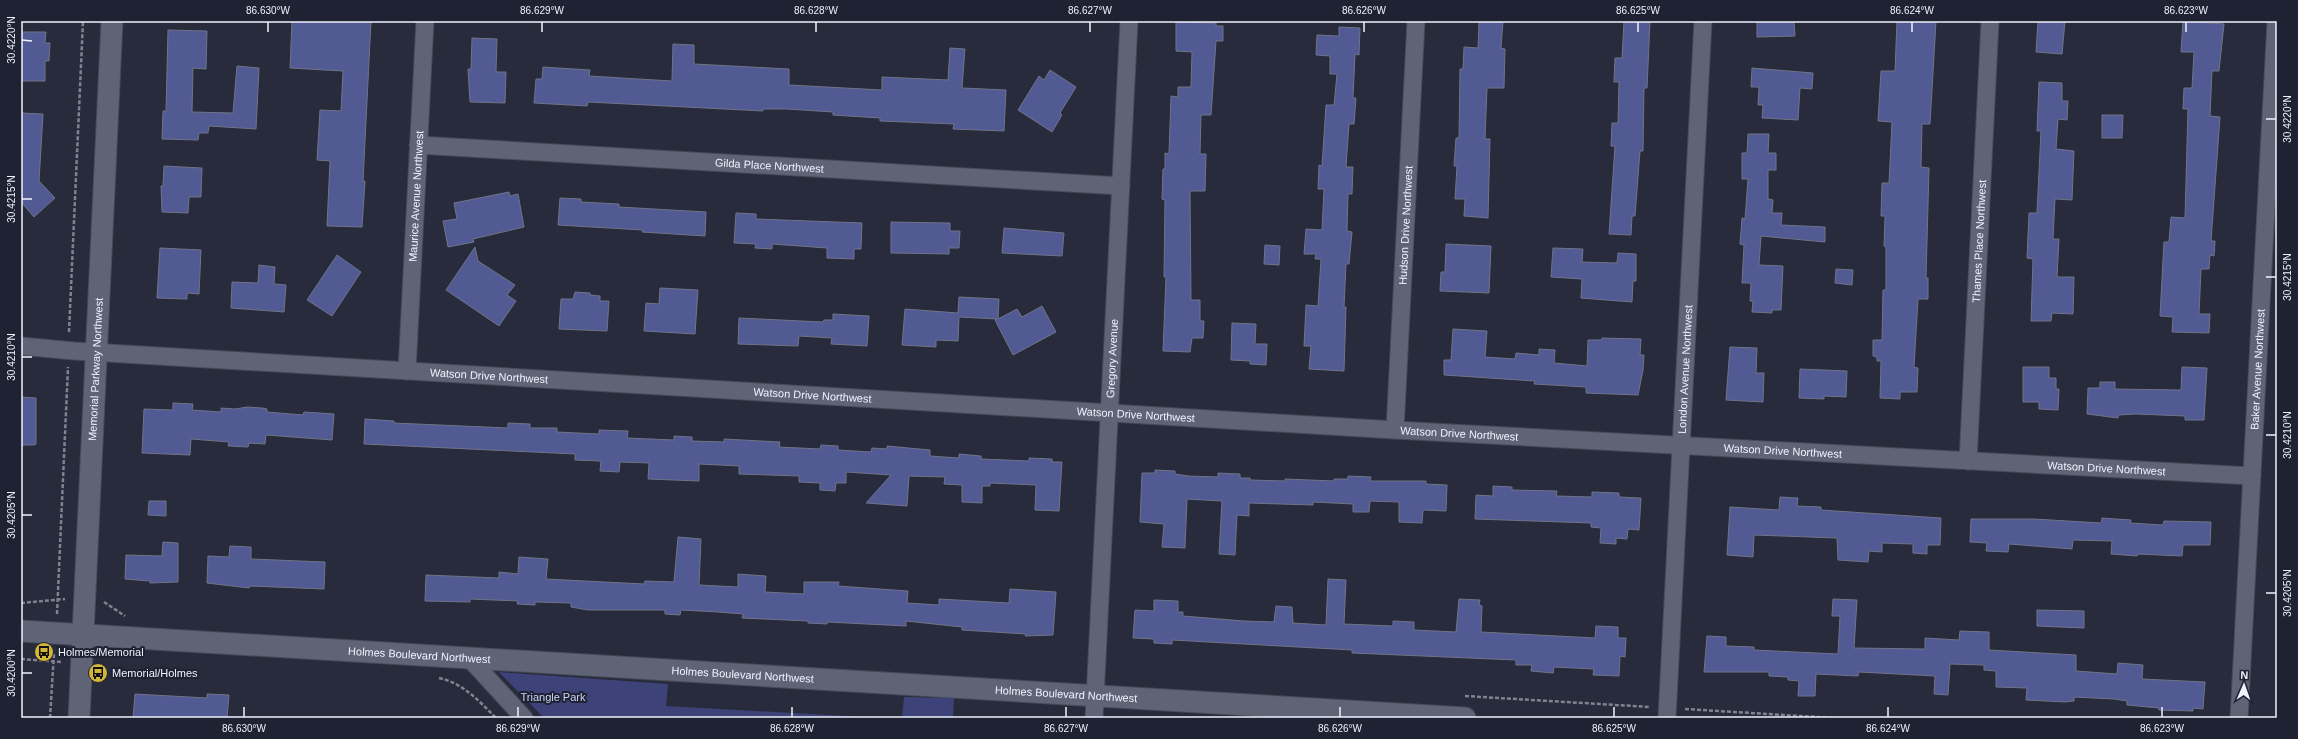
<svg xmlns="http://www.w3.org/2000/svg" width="2298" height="739" viewBox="0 0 2298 739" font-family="Arial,sans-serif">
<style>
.green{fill:#3d4378}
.building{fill:#515a93;stroke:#707488}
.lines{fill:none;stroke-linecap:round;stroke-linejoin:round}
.minor-casing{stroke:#464957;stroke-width:19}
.tertiary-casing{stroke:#464957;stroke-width:23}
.path{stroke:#808392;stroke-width:2.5;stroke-dasharray:4 2;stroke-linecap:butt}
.minor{stroke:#5f6376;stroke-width:17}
.tertiary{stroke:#5f6376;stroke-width:21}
.ticks{fill:none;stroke:#eff2fd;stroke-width:1.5}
.labels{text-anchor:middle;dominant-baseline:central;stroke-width:4;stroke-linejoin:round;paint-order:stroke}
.street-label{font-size:11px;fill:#eff2fd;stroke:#1f2232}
.poi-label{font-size:11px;fill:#eff2fd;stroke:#1f2232;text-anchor:start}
.park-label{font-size:11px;fill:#ccd4f7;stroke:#1f2232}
.neatline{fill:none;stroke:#eff2fd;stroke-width:1.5}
.ticks-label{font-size:10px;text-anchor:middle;fill:#eff2fd}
</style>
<rect width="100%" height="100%" fill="#282b3c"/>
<!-- green -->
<path class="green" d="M499,672L668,684L666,706L882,718H544Z
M904,697L954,698L953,718H887L902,717Z"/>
<!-- building -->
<path class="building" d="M292,21H371L363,181H365L362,227L327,226L330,161L317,160L320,110L341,111L343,71L290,68Z
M1479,21H1503L1501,48L1505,49L1504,88H1487L1485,139H1490L1488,218L1464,216L1465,199H1455L1457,166H1454L1456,138H1459L1460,69H1463L1464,47L1478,48Z
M1624,21H1650L1647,88H1644L1643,151H1640L1635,216H1632L1631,235L1609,234L1615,146H1611L1612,123H1618L1619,82H1614L1615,58H1622Z
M1757,21H1794L1795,36L1757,37Z
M1897,21H1936L1930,124H1922L1921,167L1929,168L1926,278H1928V299H1918L1914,367L1918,368L1917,392H1900V399L1880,398L1881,361H1877V357L1873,356V340H1882L1883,290H1886V247L1884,246L1885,216H1881L1882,183H1889L1892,122L1878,121L1881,71H1895Z
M2038,21H2065L2062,54L2036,52Z
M2183,21L2224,24L2219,71H2212L2210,116L2220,117L2211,241H2215L2214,256L2210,255L2209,269H2201L2199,314H2210L2209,333L2172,332L2173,317L2160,316L2164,242H2169L2171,217L2185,218L2188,109H2183L2184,88H2192L2194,52H2181Z
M1176,22L1216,23V26H1223V41H1216L1211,115H1201L1200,154H1206L1205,191H1190L1191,300H1200V321H1204L1203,338H1192L1190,352L1163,351L1166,277H1164L1165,200L1162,199L1163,169H1165V153L1169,154L1171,96L1178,97V87H1191L1192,52L1176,51Z
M1339,27L1360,28L1359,55L1355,54L1353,98H1356L1354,124H1349L1346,167H1353L1352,194H1348L1347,231L1352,232L1349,264H1346L1344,307H1346L1344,371L1309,369L1311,346H1304L1306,305L1318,306L1321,259H1315L1316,254H1304L1306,229L1322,230L1324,189H1318L1319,165L1322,166L1326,105H1334L1337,74H1330V56L1316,55L1317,35L1339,36Z
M168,30L207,31L206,69L193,68L192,112L233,113L237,66L259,68L256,129L209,126L208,133H199L198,140L162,139L163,111H166Z
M21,32H46L45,43H50L49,61H45V81H21Z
M472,38L497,39L496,72H506L505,103L470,102L468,69H471Z
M673,44L694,45V64L789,69V85L882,90V77L948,80L950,48L965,49L962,88L1006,90L1004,131L953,129L954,124L880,121V118L833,115V112L787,109H763V111L588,102L587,106L534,103L536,79H542L543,67L590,70L589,76L672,81Z
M1752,68L1813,73L1812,89L1800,88L1798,120L1762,118L1763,105H1758L1759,87H1751Z
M1050,70L1076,87L1060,113L1062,115L1052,132L1018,110L1039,76L1044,80Z
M2039,82L2062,83V101H2068L2067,120L2058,119L2056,149L2074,151L2072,200L2055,199L2053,239H2059L2057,277H2074L2073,314L2052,313L2051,321H2031L2033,259L2027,258L2029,213H2037L2041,131H2037Z
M21,113L43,114L39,181L55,198L34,217L21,202Z
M2102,115H2123L2122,138H2102Z
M1748,134H1769L1768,153H1776V170H1768V199L1773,200L1772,213H1782L1781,225L1825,227V242L1761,236L1759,265L1783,266L1781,310H1772V313L1752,312L1753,301H1750L1751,283H1742L1744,245L1740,244L1742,218L1745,219L1748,179H1742V153H1747Z
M164,166L202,168L201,197H189L188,213L162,212L161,186H163Z
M509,192L510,196L518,194L524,227L473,239L474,242L448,247L443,221L457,219L454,203Z
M560,198L581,199V202L619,204V207L706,212L705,236L642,232L643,230L558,225Z
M736,213L756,214V219L862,223L861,249H854V259L827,258V248L772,244V249L755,248L756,244L734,243Z
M891,222L950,223V231H960L959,248H949V254L891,253Z
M1004,228L1064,233L1062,256L1002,253Z
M1446,244L1491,246L1489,293L1440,291L1441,272H1445Z
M1265,245L1280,246L1279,265L1264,264Z
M475,247L478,261L515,285L507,295L516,301L499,326L446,290Z
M160,248L201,250L199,294L187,293V299L157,298Z
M1553,248L1583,249L1582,262L1617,263L1618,253L1636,254V281H1633L1632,302L1581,298L1582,279L1551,277Z
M337,255L361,272L332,316L307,300Z
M259,265L275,267L274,284L286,285L284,312L231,308L232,282L258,283Z
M1836,269L1853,270L1852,285L1835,283Z
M660,288L698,290L695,334L644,331L646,303L659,304Z
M575,292L590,293V295L600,296V301H609L607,331L559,329L561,299H573Z
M959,297L999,299L998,319L1017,309L1022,317L1042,306L1056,332L1013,355L995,320L997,319L959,317L958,341L936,340V347L902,345L905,309L958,313Z
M833,314L869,316L867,346L831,344L832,338L799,336L798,346L738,344L739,318L823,322L824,320H833Z
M1232,323L1256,324L1255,344H1267L1266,365L1250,364V361L1231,360Z
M1453,329L1487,331L1485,357L1515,359L1516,353L1539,355V349L1555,350L1554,363L1587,366L1588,340H1602V338L1641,339L1640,355H1644L1643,370L1638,395L1586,393V387L1534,384L1535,381L1444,375V360H1451Z
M1730,347L1757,348L1756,373H1764L1763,402L1726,400Z
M2023,367H2049V378H2056V389H2059L2058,410L2039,409V402H2023Z
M2182,367L2207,368L2204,420H2185V416L2136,414L2118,415V418L2087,414L2088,388H2100V382H2115V389L2181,390Z
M1800,369L1847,371L1846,397L1824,396V399L1799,398Z
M21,397L36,398V444L34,445H21Z
M173,403L193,404L192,410L221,412V408L235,409L247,407L262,408L267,409V412L303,415L304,412L334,414L332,440L266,435L265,444L249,443L248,447L228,446L229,442L191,439L190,455L142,453L144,409L173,410Z
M365,419L394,421V423L508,428V423L530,424V428H557V432L599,434V430L628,431L627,438L674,440V436L692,437V441L724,442V439L780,442L779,447L820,449L821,445L838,446V450L871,452L872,448L887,449V446L930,450V456L959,458V454L981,456V459L1029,461V458L1052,459V462H1062L1059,511L1035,510L1036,485L990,483V486H982V503L962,502V485L944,484L945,477L909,476L907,506L866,503L891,475L846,472V483H836L835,491L820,490V483L799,482V476L739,474V466L699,464V481L648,479L649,463L620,462L619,472L600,471L601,461L575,460V454L364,444Z
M1155,470L1175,471V474L1188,476L1218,477V473L1240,474V478H1250V480L1285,481V479L1334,481V479H1348V476L1371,477L1370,481H1426V484L1447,485L1446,511L1423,510L1422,523L1399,522V502L1370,501L1369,512H1353V504L1313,502V505L1249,503V516L1237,515L1235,555L1219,554L1222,501L1187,499L1185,548L1162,547L1164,524L1140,522L1142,473H1155Z
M1493,486L1512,487V490L1557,491L1556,496L1592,497V492L1619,493V497L1641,498L1639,530L1628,529L1627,539L1616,538V544L1600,543L1601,528L1591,527V523L1475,519L1476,495L1493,496Z
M1780,497L1798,498L1797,506L1821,507V510L1941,518L1940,545H1927V554L1913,553V544L1882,543V552L1869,551L1868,562L1838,560L1837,538L1754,535L1753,557L1727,555L1730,507L1779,510Z
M149,501H166V516L148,515Z
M2102,518L2131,520L2130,523L2163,525L2164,521L2211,522L2210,545H2183L2182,556L2138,554L2137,556L2111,554L2112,541L2073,540L2072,549L2009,544L2008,552L1986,551L1987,543L1970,542L1971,519H2034L2101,523Z
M678,537L701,539L699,585L738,587V574L766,576L765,592L804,594V582H839L838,586L908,591L907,603L939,605V599L1009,603L1010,589L1056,592L1053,635L1025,636L1026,634L962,630V627L906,621V626L827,622V624L808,623V621L742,618L743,614L718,612L681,610L680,615L665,614V610H588L571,607V603L535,602V605L517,604L518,601L470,599V602L425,601L426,575L499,578V572L518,574L519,557L548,559L546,579L644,584L645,581L674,582Z
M163,542L178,543V582L150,583V581L125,579L126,555L162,556Z
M230,546L251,547V559L325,562L324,589L250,586L249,588L207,583L208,556L229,557Z
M1328,579L1346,580L1344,624L1393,626V621L1414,622V630L1456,632L1459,599L1480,600L1479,605L1482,606L1481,632L1595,638L1596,626L1618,627V638H1626L1625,657L1620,656L1619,676L1593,675L1594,669L1554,667L1553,673L1531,671L1532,665H1516V660L1352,653V650L1172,640V644L1154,643V639L1133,638L1135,610L1154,611V600L1178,601V612H1183V616L1244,621L1274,622L1276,606L1292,607L1293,623L1326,625Z
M1833,599L1857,600L1854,648L1925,649V638L1959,640L1960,631L1989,632V650L2076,655V671L2117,674L2118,663L2143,665L2142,679L2205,682L2203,709L2193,708V711L2159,710V708L2127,705V701L2114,699L2074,697V701L2065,702L2026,700L2027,688L1996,687V671L1984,670V665L1950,664L1948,695L1934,694L1935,676L1859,672L1858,676L1816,674L1815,696H1798L1799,681L1788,680V677L1769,676V672H1704L1707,636L1726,637V646L1754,647V650L1838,654L1840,616H1832Z
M2037,610L2084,611V628L2037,626Z
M135,694L207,698V694L229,695L227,718H133Z"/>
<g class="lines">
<!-- minor casing -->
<g class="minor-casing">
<g id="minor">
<path id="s1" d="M418,145L1121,186"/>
<path id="s2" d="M21,346L74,351L1395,430L2252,476"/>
<path id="s3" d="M407,371L425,21"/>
<path id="s4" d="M1395,430L1416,21"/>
<path id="s5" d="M1968,461L1990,21"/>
<path d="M469,658L524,718"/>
<path id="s6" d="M1094,718L1129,21"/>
<path id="s7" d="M1667,718L1703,21"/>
<path id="s8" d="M2239,718L2276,21"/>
</g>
</g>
<!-- tertiary casing -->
<g class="tertiary-casing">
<g id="tertiary">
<path id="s9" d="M21,631L1465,718"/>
<path id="s10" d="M79,718L112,21"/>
</g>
</g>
<!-- path -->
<path class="path" d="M69,332L83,21
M104,602L125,616
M21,603L65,599
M57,614L68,367
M21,659L62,662
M439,678C463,683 479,701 496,718
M1465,696L1650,707
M1685,709L1834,718
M50,718L54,653"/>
<!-- minor -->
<use href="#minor" class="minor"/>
<!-- tertiary -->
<use href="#tertiary" class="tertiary"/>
</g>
<!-- ticks -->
<path class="ticks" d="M268,32V22M542,32V22M816,32V22M1090,32V22M1364,32V22M1638,32V22M1912,32V22M2186,32V22M22,40L32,41M2266,119H2276M22,199H32M2266,277H2276M22,357H32M2266,435H2276M22,515H32M2266,593H2276M22,673H32M244,717V707M518,717V707M792,717V707M1066,717V707M1340,717V707M1614,717V707M1888,717V707M2162,717V707"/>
<!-- icons -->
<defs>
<g id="bus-disc" transform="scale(1)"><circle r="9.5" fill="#d3b635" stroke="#1f2232"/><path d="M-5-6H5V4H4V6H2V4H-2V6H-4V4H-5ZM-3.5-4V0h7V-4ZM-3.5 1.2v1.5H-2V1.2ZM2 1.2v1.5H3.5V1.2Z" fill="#111"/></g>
</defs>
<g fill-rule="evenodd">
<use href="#bus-disc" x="44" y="652"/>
<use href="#bus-disc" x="98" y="673"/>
</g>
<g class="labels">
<!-- street labels -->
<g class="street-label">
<text stroke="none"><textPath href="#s1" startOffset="352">Gilda Place Northwest</textPath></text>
<text stroke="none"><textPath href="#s3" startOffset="175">Maurice Avenue Northwest</textPath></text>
<text stroke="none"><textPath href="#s4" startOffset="205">Hudson Drive Northwest</textPath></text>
<text stroke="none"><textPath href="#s5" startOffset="220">Thames Place Northwest</textPath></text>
<text stroke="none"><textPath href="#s6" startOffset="360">Gregory Avenue</textPath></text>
<text stroke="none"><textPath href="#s10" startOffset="349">Memorial Parkway Northwest</textPath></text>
<text stroke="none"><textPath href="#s7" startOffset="349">London Avenue Northwest</textPath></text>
<text stroke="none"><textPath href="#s8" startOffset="349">Baker Avenue Northwest</textPath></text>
<text stroke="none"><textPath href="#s2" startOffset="469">Watson Drive Northwest</textPath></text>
<text stroke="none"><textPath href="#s2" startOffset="793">Watson Drive Northwest</textPath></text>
<text stroke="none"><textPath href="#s2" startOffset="1117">Watson Drive Northwest</textPath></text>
<text stroke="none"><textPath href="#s2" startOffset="1441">Watson Drive Northwest</textPath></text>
<text stroke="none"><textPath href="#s2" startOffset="1765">Watson Drive Northwest</textPath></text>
<text stroke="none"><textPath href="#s2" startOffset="2089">Watson Drive Northwest</textPath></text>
<text stroke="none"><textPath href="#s9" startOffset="399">Holmes Boulevard Northwest</textPath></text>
<text stroke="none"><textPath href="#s9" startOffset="723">Holmes Boulevard Northwest</textPath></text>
<text stroke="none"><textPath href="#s9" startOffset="1047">Holmes Boulevard Northwest</textPath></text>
</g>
<!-- poi labels -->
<g class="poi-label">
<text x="58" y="652">Holmes/Memorial</text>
<text x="112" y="673">Memorial/Holmes</text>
</g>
<!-- park labels -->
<g class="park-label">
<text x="553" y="697">Triangle Park</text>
</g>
</g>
<!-- border -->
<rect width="2298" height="739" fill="none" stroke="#1f2232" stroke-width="44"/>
<!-- north arrow -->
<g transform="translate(2244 685) rotate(2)" stroke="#1f2232" stroke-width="3" paint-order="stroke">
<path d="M0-3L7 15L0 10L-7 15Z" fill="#eff2fd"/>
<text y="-6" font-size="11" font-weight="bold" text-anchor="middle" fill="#eff2fd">N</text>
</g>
<rect x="22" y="22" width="2254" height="695" class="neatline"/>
<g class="ticks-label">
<text x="268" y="14">86.630°W</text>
<text x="542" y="14">86.629°W</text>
<text x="816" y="14">86.628°W</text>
<text x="1090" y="14">86.627°W</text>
<text x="1364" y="14">86.626°W</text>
<text x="1638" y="14">86.625°W</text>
<text x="1912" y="14">86.624°W</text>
<text x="2186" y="14">86.623°W</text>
<text transform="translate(11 40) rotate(-90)" y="4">30.4220°N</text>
<text transform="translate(2287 119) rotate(-90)" y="4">30.4220°N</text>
<text transform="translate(11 199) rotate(-90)" y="4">30.4215°N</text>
<text transform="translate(2287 277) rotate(-90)" y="4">30.4215°N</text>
<text transform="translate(11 357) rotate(-90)" y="4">30.4210°N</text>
<text transform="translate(2287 435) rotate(-90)" y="4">30.4210°N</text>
<text transform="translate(11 515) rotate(-90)" y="4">30.4205°N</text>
<text transform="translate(2287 593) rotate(-90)" y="4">30.4205°N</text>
<text transform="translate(11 673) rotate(-90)" y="4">30.4200°N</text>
<text x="244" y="732">86.630°W</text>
<text x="518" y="732">86.629°W</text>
<text x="792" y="732">86.628°W</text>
<text x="1066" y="732">86.627°W</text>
<text x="1340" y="732">86.626°W</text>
<text x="1614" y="732">86.625°W</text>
<text x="1888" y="732">86.624°W</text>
<text x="2162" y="732">86.623°W</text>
</g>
</svg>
